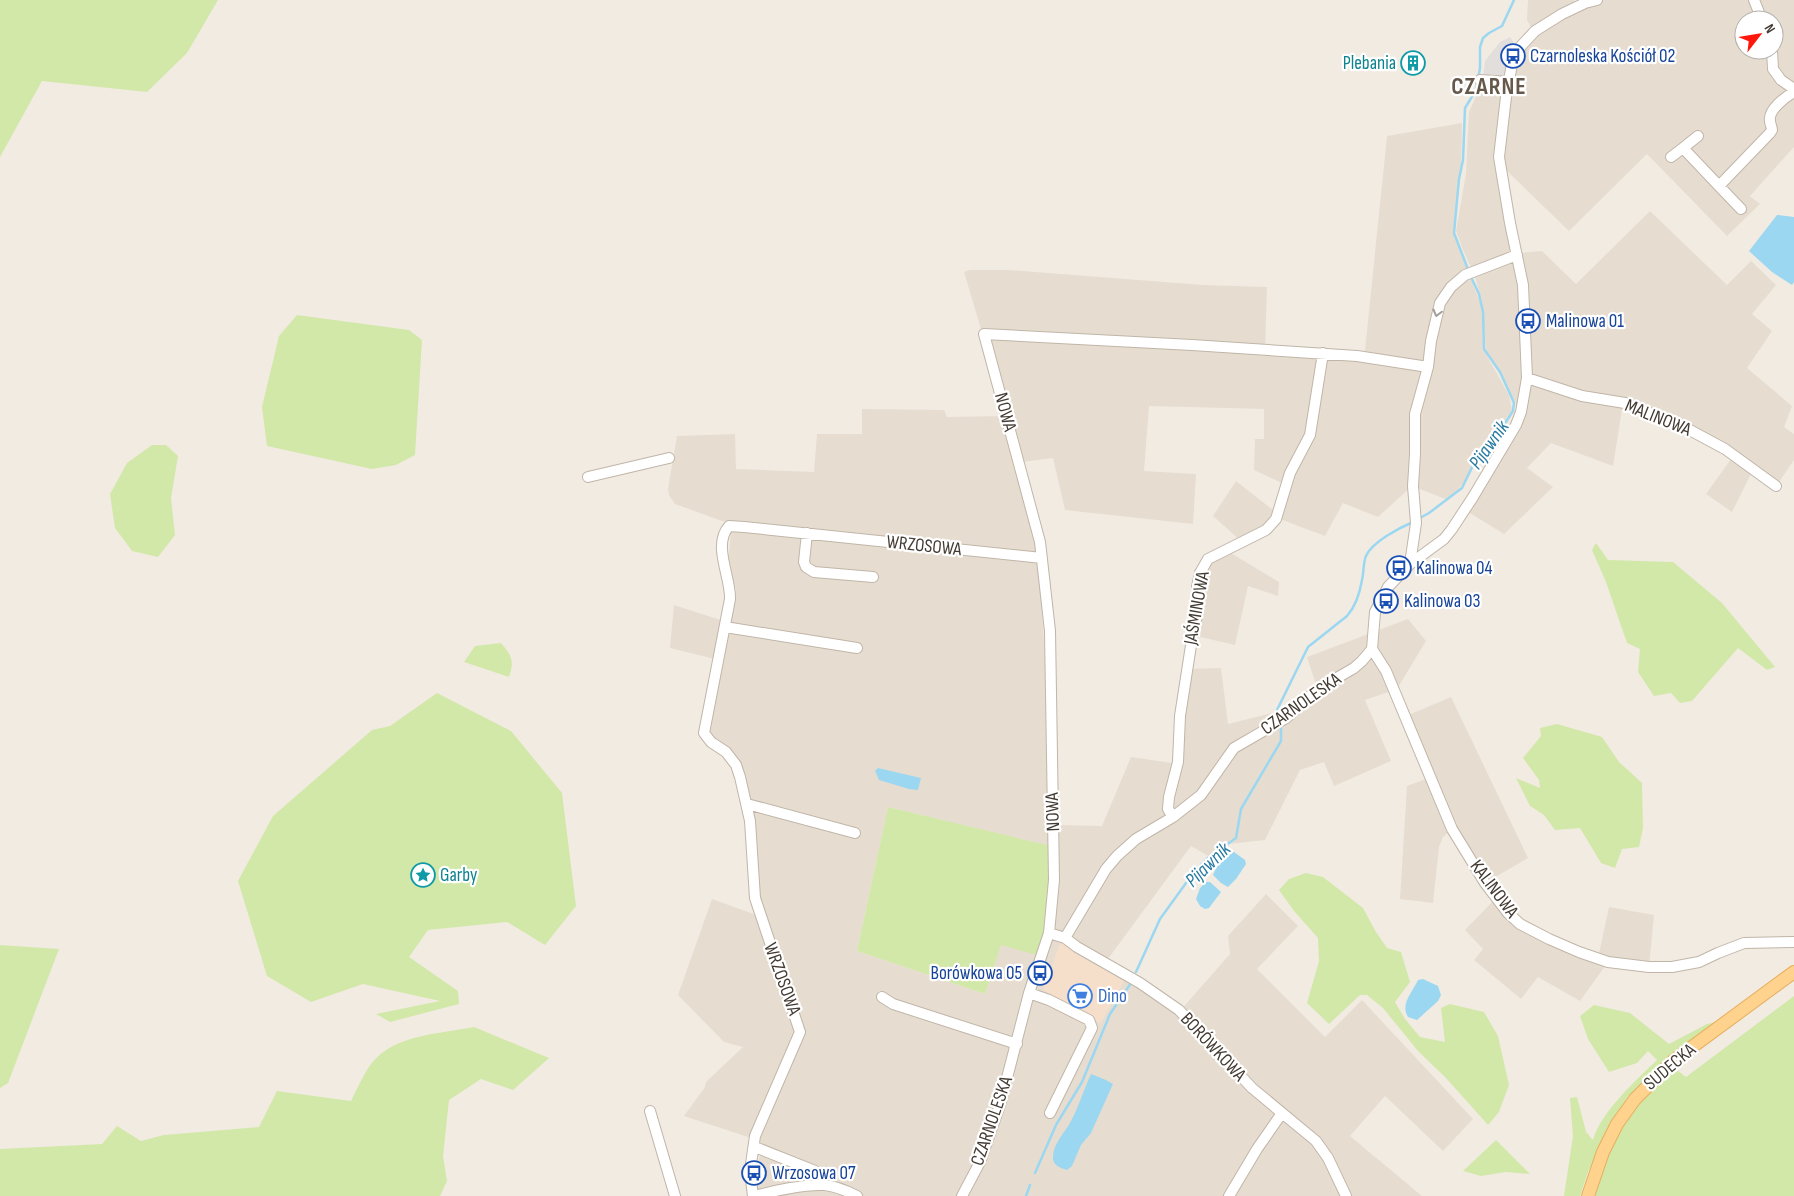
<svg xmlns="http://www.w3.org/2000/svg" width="1794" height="1196" viewBox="0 0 1794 1196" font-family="'Sofia Sans Condensed',sans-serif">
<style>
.residential{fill:#e6ddd0;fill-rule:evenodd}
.commercial{fill:#f5dfcb}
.green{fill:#d2e8a9}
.parking{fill:#e2dedb}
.water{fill:#9bd7f1}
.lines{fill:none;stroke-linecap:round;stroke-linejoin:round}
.stream{stroke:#9bd7f1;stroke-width:2.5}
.minor-casing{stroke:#c0b5a8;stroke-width:12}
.major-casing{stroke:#e6ae5c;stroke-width:14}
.minor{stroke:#fff;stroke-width:10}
.major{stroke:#ffd38e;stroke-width:12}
.oneway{stroke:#a19d99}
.labels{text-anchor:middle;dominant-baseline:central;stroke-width:4.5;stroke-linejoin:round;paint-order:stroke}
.transit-label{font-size:19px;fill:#164399;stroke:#fff;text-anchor:start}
.culture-label{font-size:19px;fill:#0d838f;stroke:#fff;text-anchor:end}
.street-label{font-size:19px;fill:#433b33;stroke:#fff}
.shop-label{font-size:19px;fill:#366cbe;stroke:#fff;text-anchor:start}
.water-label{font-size:20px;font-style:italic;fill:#287aa1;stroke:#fff}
.district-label{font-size:24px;font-weight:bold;letter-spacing:1px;fill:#66584a;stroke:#fff}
</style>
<rect width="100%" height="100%" fill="#f2ebe2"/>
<!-- residential -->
<path class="residential" d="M1528,0H1574L1577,7L1597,0H1794V147L1750,196L1760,204L1727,236L1647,154L1569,231L1504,168L1519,253L1542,251L1576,284L1650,211L1727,285L1751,261L1776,285L1752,314L1772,331L1747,368L1792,406L1784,427L1794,434V460L1779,482L1700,431L1624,397L1613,466L1551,443L1527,468L1553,487L1504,534L1465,510L1521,412L1486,350L1482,301L1474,274L1463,250L1456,231L1466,174L1469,112L1479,89L1487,85L1511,89L1513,71L1520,55L1536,36L1527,20ZM1744,20H1774V50H1744Z
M1462,123L1461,170L1453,233L1482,307L1483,349L1509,395L1512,411L1486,444L1463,484L1448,500L1412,486L1378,517L1343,503L1325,536L1280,519L1270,532L1229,552L1279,582L1278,596L1248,586L1235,645L1187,634L1193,588L1200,562L1241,541L1213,516L1236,481L1273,510L1284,484L1254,470L1255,439H1264V409L1149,406L1144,471L1196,474L1193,524L1065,510L1053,458L1014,463L1038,549L1045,659L1053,847L888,807L857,951L985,994L1001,944L1039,955L1048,929L1054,881L1055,825L1102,826L1131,757L1179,764L1181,731L1188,669L1221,668L1228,724L1296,707L1317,688L1307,657L1408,619L1426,641L1397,689L1365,700L1391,761L1334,786L1324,762L1300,770L1265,840L1229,844L1210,857L1191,846L1105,963L1139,983L1179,1012L1230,954L1228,936L1266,894L1298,926L1257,969L1325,1037L1362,1000L1473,1119L1443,1151L1385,1096L1350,1136L1422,1196H756L757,1190L755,1172L760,1155L757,1140L684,1116L705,1087L706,1082L743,1047L724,1042L678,995L712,899L765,918L754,887L753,847L747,804L743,785L735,764L726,752L713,738L710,730L723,661L670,648L674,605L730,623L736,590L728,563L731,532L730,521H722L675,504L669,495L668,489L677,436L735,434L736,469L814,472L817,434H862V409L944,410L947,417L1007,416L964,272L970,270H1008L1203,285L1267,287L1265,352L1364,360L1387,136Z
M1731,459L1752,472L1732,512L1706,494Z
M1451,697L1528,858L1485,883L1452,829L1443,837L1439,847L1433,903L1400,899L1407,786L1429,778L1404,717Z
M1496,898L1520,924L1598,958L1609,907L1654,915L1649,967L1608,962L1580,1001L1538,977L1521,999L1474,960L1483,949L1465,930Z"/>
<!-- commercial -->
<path class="commercial" d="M1061,941L1074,953L1124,981L1101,1023L1043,990Z"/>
<!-- green -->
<path class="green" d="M0,0H218L187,53L147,92L42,81L0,157Z
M297,315L409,330L422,340L415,455L396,465L372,469L267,446L262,407L279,336Z
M152,445H166L178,456L171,498L175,535L158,557L132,551L115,528L110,494L127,463Z
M1596,543L1608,560L1673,562L1722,603L1775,667L1767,670L1738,648L1692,701L1680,703L1671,693L1654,696L1638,672L1640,649L1627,643L1606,582L1592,550Z
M501,643C511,655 515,660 509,677L464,662L475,646Z
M437,693L511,731L562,793L576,906L545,945L507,922L428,930L409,957L458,991L459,1004L390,1022L376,1014L440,1001L363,984L311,1002L267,976L238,881L273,816L372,730L390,726Z
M1557,724L1602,737L1619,762L1642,783L1643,828L1639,847L1622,849L1615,868L1601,863L1580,828L1555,830L1544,815L1530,806L1516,778L1540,788L1539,780L1523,758L1541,736L1540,728Z
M888,807L1051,846V876L1046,930L1037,955L1001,945L985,994L857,951Z
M1306,873L1323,877L1363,908L1376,932L1387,948L1401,952L1410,982L1395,1002L1405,1019L1420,1037L1445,1042L1441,1008L1450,1004L1484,1012L1498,1036L1509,1085L1499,1112L1488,1125L1446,1078L1418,1051L1383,1008L1367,995H1360L1329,1024L1307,1003L1319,961L1318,938L1294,911L1279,890L1289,879Z
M0,945L59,949L8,1083L0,1088Z
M1794,996V1196H1593L1620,1123L1673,1067L1686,1077Z
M1594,1005L1630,1013L1669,1044L1707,1024L1716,1022L1660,1065L1627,1098L1607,1131L1588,1172L1580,1196H1564L1573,1136L1570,1098L1577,1097L1586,1132L1593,1140C1600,1113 1636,1080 1657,1060L1648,1051L1637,1063L1609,1072L1588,1039L1580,1016Z
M474,1027L549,1058L513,1090L481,1079L449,1100L443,1156L447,1181L440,1196H0V1149L102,1144L117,1126L141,1141L164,1135L259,1127L277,1091L351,1101C357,1089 363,1075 371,1064C394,1034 440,1034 474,1027Z
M1496,1140L1530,1174L1506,1172L1481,1176L1463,1171Z"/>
<!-- parking -->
<path class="parking" d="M1510,37L1514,43L1509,73L1504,78L1483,79L1485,61L1500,42Z"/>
<!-- water -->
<path class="water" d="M1777,215L1794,217V282L1792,285L1772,272L1749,251Z
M878,768L921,778L918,790L909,789L879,780L875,771Z
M1234,852L1245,860L1246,864L1236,879L1228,887L1221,883L1213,875C1217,865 1224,855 1234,852Z
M1206,882H1210L1221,892L1209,908L1205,909L1200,906L1196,899L1200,888Z
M1423,979L1438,986L1441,995L1438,1001L1417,1020L1408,1017C1400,1004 1412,993 1418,980Z
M1091,1074L1106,1080L1113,1084L1091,1133L1081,1145L1072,1166L1067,1170C1061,1168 1054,1166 1053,1159C1052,1144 1065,1133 1071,1121C1079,1106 1084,1089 1091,1074Z"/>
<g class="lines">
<!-- stream -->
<path class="stream" d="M1469,272L1454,233L1459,179L1463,160L1465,108L1476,90L1480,68V47L1483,38L1489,33L1502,26L1514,0
M1418,519L1429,513L1462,488L1478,455L1487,442L1498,434L1513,411L1514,403L1511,396L1500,372L1484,349L1483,312L1479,294L1471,277
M1279,718L1277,710L1308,647L1347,616C1355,607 1360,592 1362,580C1364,572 1363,563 1366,556C1372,542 1399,528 1413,522
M1136,972L1160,919L1194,872L1209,857L1236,838L1241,809L1281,741V728
M1035,1173L1056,1125L1082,1082L1110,1014L1131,983
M1026,1196L1030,1185"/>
<!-- minor casing -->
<g class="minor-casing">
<path id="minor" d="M1754,0L1762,20
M1772,50L1773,69L1781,80L1794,89
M1480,80L1509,82
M1698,136L1683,148L1719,186L1770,133L1772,130C1772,127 1770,124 1770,121C1768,110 1785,97 1794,92
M1671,157L1683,148
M1719,186L1741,209
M1527,378L1582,396L1625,403L1686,428L1725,449L1776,486
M588,477L669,458
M807,533L804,562L806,567L814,572L873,577
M1410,564L1416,523L1413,486L1415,454V414L1428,367L1431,341L1440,303L1451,287L1465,275L1517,255
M725,627L857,648
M1372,649L1386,671L1452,829L1485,883L1508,913L1520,924L1549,939L1579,952L1608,962L1649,967H1672L1699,962L1718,953L1744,943L1794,942
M747,804L855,833
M1173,817L1168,809L1169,797L1178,762L1180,716L1192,639L1198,611L1197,587L1200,573L1208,559L1266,530L1276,519L1290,473L1310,435L1323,353
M1049,933L1065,938L1077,947L1140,983L1179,1010L1252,1088L1316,1141L1328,1158L1346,1196
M1065,938L1106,869L1117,856L1136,839L1173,817L1201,795L1234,748L1286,718L1318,689L1354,668L1362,661L1372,649L1375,612L1388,587L1410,564L1444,539L1452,529L1473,497L1516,425L1521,412L1527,378L1523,285L1510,223L1499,157L1506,97L1512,64L1521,46L1535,31L1562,14L1585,3L1597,0
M1029,993L1049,1000L1089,1020L1092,1028L1050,1113
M882,997L893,1004L1017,1044
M650,1111L675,1196
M755,1147L815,1171L824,1185
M753,1196L750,1171L755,1136L800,1032L755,898L750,821L740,777L736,765L726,752L711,742L704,733L730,599C731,577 712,545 729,526L744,527L1042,558
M755,1196C773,1191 805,1184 824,1185C836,1186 847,1191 857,1196
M962,1196L980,1162L1000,1105L1029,993L1049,933L1054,880L1050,631L1040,542L984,334L1192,345L1357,356L1428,367
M1229,1196L1257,1149L1282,1113"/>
</g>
<!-- major casing -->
<g class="major-casing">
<path id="major" d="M1588,1196L1603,1152L1617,1124L1635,1099L1673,1061L1794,972"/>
</g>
<!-- minor -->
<use href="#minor" class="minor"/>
<!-- major -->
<use href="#major" class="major"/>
</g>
<!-- one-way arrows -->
<defs><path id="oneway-chevron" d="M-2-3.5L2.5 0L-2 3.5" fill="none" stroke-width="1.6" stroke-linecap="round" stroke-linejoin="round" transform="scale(1.25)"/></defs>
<use class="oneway" href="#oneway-chevron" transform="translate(1437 313) rotate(105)"/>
<!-- icons -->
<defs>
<g id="bus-ring" transform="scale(1.25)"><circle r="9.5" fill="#fff" stroke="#1a4fb4" stroke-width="1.5"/><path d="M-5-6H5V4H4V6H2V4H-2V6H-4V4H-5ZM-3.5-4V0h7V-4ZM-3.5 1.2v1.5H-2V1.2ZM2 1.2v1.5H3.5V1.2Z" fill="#1a4fb4"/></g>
<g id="building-ring" transform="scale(1.25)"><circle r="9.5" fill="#fff" stroke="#0f9aa8" stroke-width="1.5"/><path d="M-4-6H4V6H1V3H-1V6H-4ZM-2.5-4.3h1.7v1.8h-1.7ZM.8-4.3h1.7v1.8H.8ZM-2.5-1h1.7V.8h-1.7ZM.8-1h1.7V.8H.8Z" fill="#0f9aa8"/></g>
<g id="sight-ring" transform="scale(1.25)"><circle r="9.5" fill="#fff" stroke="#0f9aa8" stroke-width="1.5"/><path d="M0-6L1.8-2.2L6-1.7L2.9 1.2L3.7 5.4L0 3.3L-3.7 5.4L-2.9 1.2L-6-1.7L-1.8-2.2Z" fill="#0f9aa8"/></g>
<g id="supermarket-ring" transform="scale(1.25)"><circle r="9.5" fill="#fff" stroke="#3f7fe0" stroke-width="1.5"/><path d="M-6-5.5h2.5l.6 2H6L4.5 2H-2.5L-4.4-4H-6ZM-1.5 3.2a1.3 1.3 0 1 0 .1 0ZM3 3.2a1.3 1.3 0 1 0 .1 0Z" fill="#3f7fe0"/></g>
</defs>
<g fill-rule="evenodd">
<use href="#bus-ring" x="1513" y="56"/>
<use href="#building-ring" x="1413" y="63"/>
<use href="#bus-ring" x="1528" y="321"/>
<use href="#bus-ring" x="1399" y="568"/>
<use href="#bus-ring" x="1386" y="601"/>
<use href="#sight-ring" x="423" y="875"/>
<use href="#bus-ring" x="1040" y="973"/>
<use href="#supermarket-ring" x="1080" y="996"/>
<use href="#bus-ring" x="754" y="1173"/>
</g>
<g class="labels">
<!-- transit labels -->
<g class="transit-label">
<text x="1530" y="56">Czarnoleska Kościół 02</text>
<text x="1546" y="321">Malinowa 01</text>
<text x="1416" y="568">Kalinowa 04</text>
<text x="1404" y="601">Kalinowa 03</text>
<text x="1022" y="973" text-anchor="end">Borówkowa 05</text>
<text x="772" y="1173">Wrzosowa 07</text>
</g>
<!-- culture labels -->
<g class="culture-label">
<text x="1396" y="63">Plebania</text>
<text x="440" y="875" text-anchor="start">Garby</text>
</g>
<!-- street labels -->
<g class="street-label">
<text transform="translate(1005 412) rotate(75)">NOWA</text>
<text transform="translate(1658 418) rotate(22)">MALINOWA</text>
<text transform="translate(924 546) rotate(6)">WRZOSOWA</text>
<text transform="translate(1197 608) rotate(-80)">JAŚMINOWA</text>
<text transform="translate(1301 704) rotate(-35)">CZARNOLESKA</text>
<text transform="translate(1053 812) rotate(-92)">NOWA</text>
<text transform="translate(1494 889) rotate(53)">KALINOWA</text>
<text transform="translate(782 979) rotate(70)">WRZOSOWA</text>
<text transform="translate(1213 1047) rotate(47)">BORÓWKOWA</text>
<text transform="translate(1670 1067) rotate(-40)">SUDECKA</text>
<text transform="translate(992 1121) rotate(-71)">CZARNOLESKA</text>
</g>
<!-- shop labels -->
<g class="shop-label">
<text x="1098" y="996">Dino</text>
</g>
<!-- water labels -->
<g class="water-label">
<text transform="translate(1489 445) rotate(-55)">Pijawnik</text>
<text transform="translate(1208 865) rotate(-44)">Pijawnik</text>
</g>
<!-- district labels -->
<g class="district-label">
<text x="1489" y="86">CZARNE</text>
</g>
</g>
<!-- north arrow -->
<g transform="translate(1759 35) rotate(59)"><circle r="24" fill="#ffffff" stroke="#b4b1ad"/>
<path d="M0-4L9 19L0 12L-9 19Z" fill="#ff170c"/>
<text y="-8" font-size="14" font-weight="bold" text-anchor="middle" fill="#433b33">N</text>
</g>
</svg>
